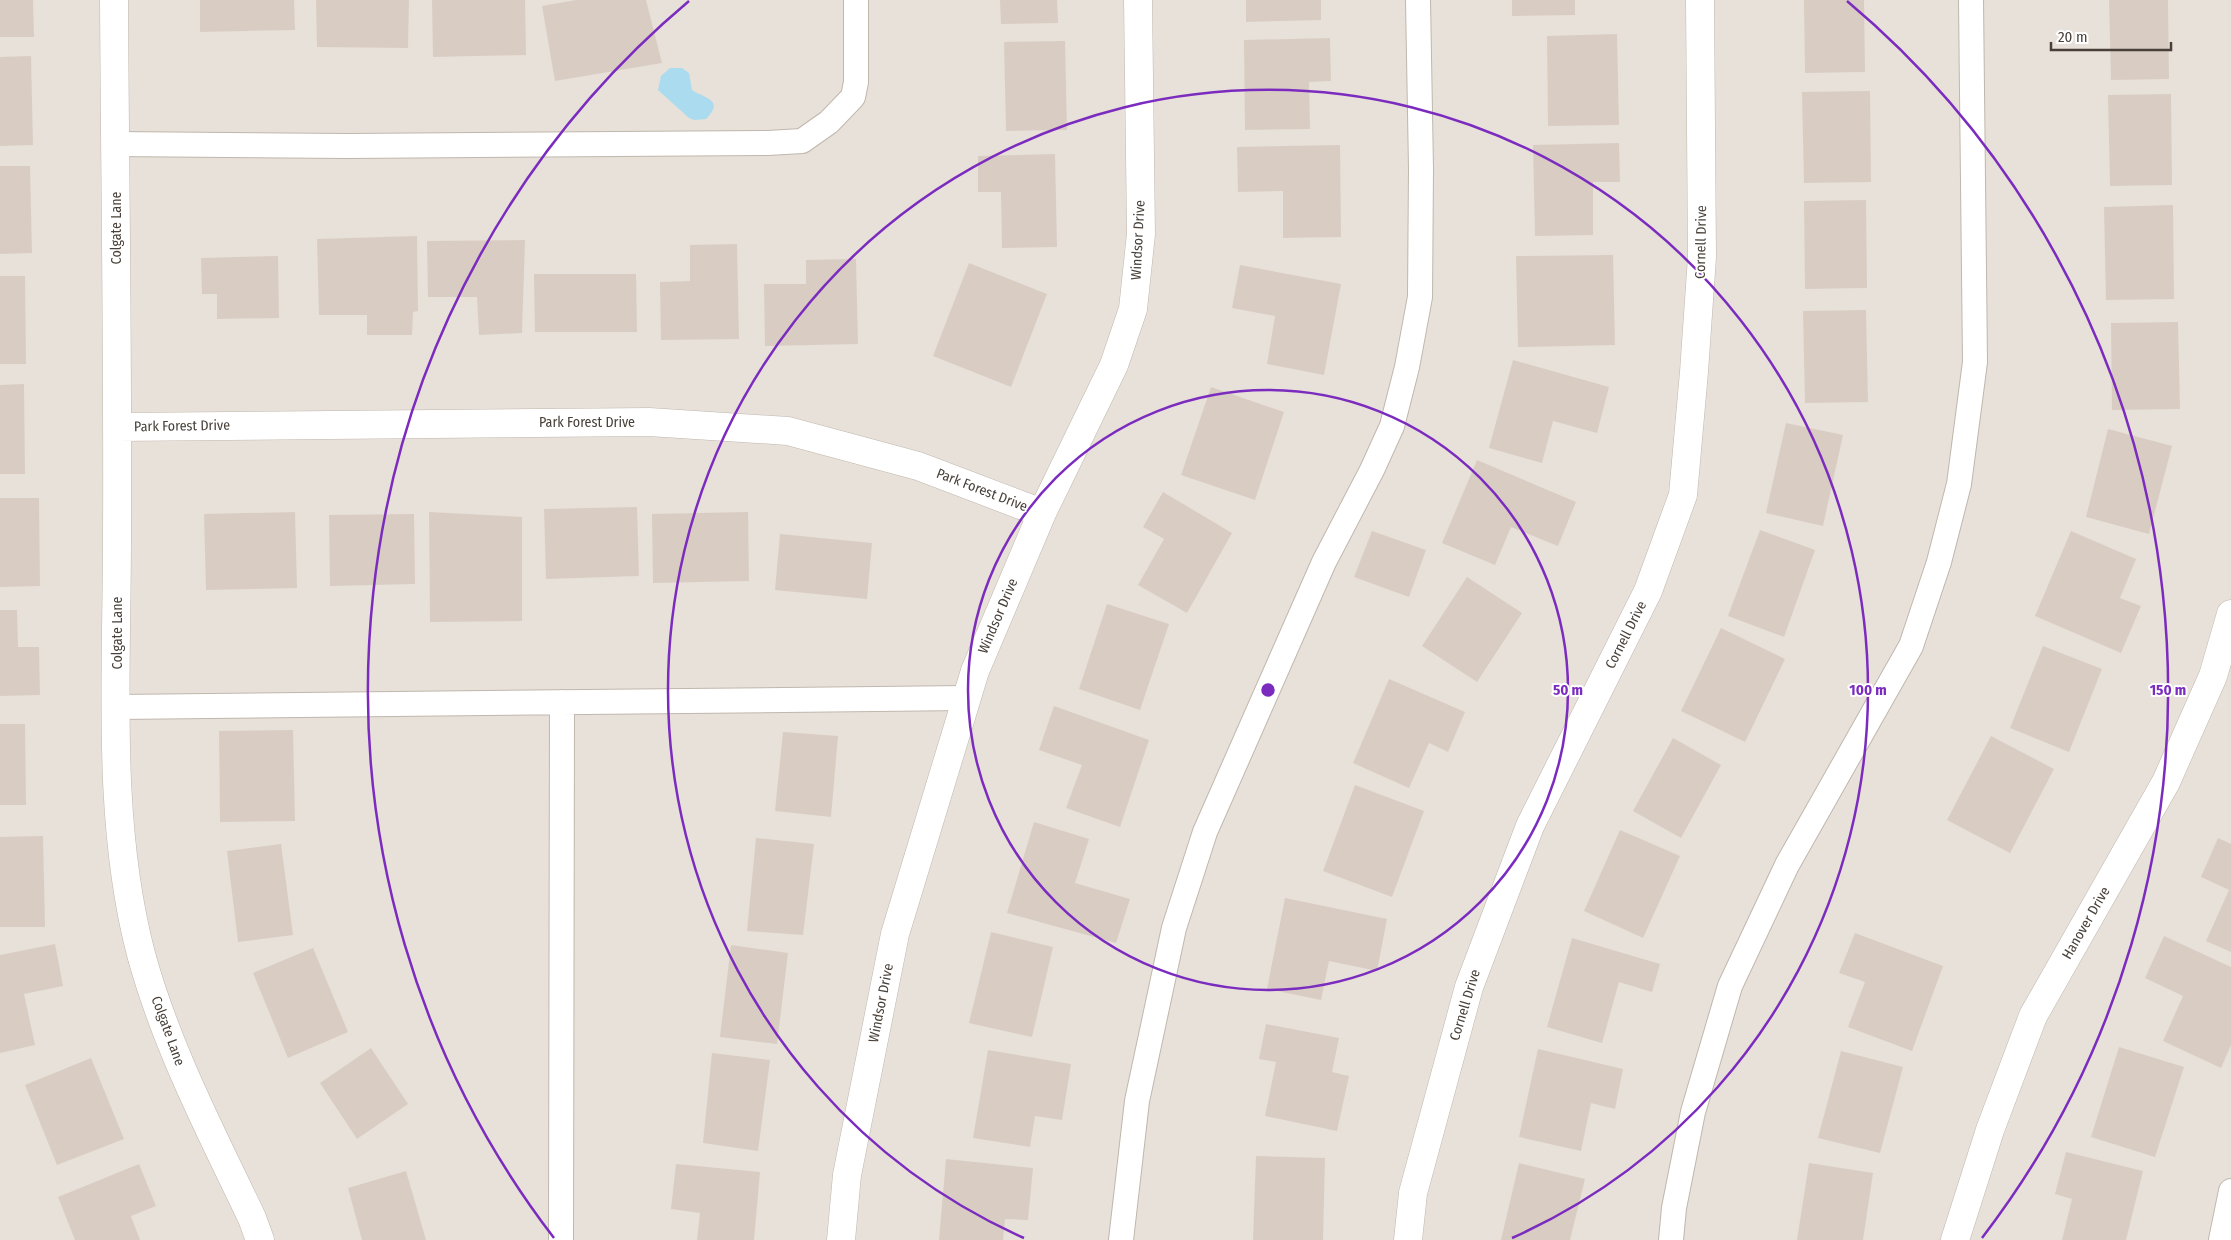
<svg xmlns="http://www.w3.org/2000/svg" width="2231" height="1240" viewBox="0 0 2231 1240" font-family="'Fira Sans Condensed',sans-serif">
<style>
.residential{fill:#e8e1d9}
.water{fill:#aadbee}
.building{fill:#d9cdc3}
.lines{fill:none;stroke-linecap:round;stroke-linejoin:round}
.service-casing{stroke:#c0b7ad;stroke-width:26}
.minor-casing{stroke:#c0b7ad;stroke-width:29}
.service{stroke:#fff;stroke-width:24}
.minor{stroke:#fff;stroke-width:28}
.ring{fill:none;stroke:#7b2cbf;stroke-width:2.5}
.labels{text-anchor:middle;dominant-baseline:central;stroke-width:4;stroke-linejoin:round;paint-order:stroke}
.street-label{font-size:14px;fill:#484039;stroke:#fff}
.centre{fill:#7b2cbf;stroke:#fff;stroke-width:2.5}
.ring-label{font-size:15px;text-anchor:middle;font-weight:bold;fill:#7b2cbf;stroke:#fff;stroke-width:4;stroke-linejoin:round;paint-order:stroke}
</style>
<rect width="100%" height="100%" fill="#f4f0ea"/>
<!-- residential -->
<path class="residential" d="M0,0H2231V1240H0Z"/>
<!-- water -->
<path class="water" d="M670,68H682L689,73L692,90C703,98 726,99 706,119L694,120L689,118L658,90L661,76Z"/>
<!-- building -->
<path class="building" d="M0,0H33L34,37H0Z
M200,0H294L295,30L200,32Z
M316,0H409L408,48L317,47Z
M432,0H525L526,55L433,57Z
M576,0H646L662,63L555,81L542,6Z
M1000,0H1057L1058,23L1001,24Z
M1246,0H1321V20L1246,22Z
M1512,0H1575V15L1512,16Z
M1804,0H1864L1865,72L1805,73Z
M2109,0H2168L2169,79L2111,80Z
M1617,34L1619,125L1548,126L1547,36Z
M1330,38L1331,81L1309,82L1310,129L1245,130L1244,40Z
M1065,41L1067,130L1006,131L1004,42Z
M31,56L33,145L0,146V57Z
M1870,91L1871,182L1804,183L1802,92Z
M2171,94L2172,185L2110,186L2108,95Z
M1619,143L1620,182H1593V235L1535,236L1533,145Z
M1340,145L1341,237L1283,238V191L1238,192L1237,147Z
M1055,154L1057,247L1002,248L1001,192H978V156Z
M0,166H30L32,253L0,254Z
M1866,200L1867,288L1805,289L1804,201Z
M2173,205L2174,299L2106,300L2104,207Z
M417,236L418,311L413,312L412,335H367V315H319L317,239Z
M525,240L522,333L479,335L477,297H428L427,241Z
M737,244L739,339L661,340L660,282L690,281V245Z
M1613,255L1615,345L1518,347L1516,256Z
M278,256L279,318L217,319V294H202L201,258Z
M856,259L858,344L765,346L764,284H806V260Z
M969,263L1047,294L1011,387L933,356Z
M1240,265L1341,284L1324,375L1267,364L1275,316L1232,308Z
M534,274H636L637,332H535Z
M0,276H25L26,364H0Z
M1866,310L1868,402L1805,403L1803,311Z
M2178,322L2180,409L2112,410L2111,323Z
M1513,360L1609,387L1597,433L1553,421L1542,463L1489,448Z
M24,384L25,474H0V385Z
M1211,387L1284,412L1255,500L1181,475Z
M1786,423L1843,435L1823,526L1766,513Z
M2108,429L2172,446L2149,534L2086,517Z
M1477,460L1576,502L1558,546L1511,527L1495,565L1442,543Z
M1163,492L1232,533L1187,613L1138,585L1164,539L1143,527Z
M0,498H39L40,586L0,587Z
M637,507L639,576L546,579L544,509Z
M295,512L297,588L206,590L204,514Z
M429,512L522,517V621L430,622Z
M748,512L749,581L653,583L652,514Z
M414,514L415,584L330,586L329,515Z
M1760,530L1815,550L1784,637L1728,616Z
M1372,531L1426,550L1409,597L1354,577Z
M2071,531L2136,559L2120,598L2141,606L2121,653L2035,616Z
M780,534L872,543L867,599L775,590Z
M1467,577L1522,613L1477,682L1422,646Z
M1107,604L1169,624L1140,710L1079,689Z
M0,610H17L18,647H39L40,695L0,696Z
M1721,628L1785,659L1745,742L1681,711Z
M2043,646L2102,669L2069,752L2010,728Z
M1389,679L1465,712L1448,752L1429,743L1409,788L1353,763Z
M1054,706L1149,740L1120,827L1066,808L1082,765L1039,750Z
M0,724H25L26,805H0Z
M293,730L295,821L220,822L219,731Z
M783,732L838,736L831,817L775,811Z
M1991,736L2054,769L2010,853L1947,820Z
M1673,738L1721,765L1681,838L1633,811Z
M1355,785L1424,811L1392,897L1323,871Z
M1034,822L1089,839L1075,883L1130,899L1116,943L1007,913Z
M1620,830L1680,856L1643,938L1584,911Z
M43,836L45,927H0V837Z
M756,838L814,844L803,935L747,931Z
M2218,838L2231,844V952L2206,941L2229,890L2201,877Z
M281,844L293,935L238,942L227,851Z
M1285,898L1387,919L1377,971L1329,961L1321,1000L1267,989Z
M991,932L1053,947L1032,1037L969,1023Z
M1855,933L1943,966L1912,1051L1848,1027L1865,982L1839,973Z
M2164,936L2231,967V1045L2221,1068L2163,1041L2183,996L2145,978Z
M1572,938L1660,964L1652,992L1619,982L1602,1043L1547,1027Z
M55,944L63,986L24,994L35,1045L0,1053V955Z
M731,945L788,953L777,1044L720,1037Z
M313,948L348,1032L288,1058L253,973Z
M1266,1024L1339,1038L1332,1072L1349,1076L1337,1131L1265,1116L1276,1062L1259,1059Z
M2119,1047L2184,1067L2155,1157L2091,1137Z
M371,1048L408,1104L357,1139L320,1083Z
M1538,1049L1623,1069L1615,1109L1591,1103L1581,1151L1519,1137Z
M988,1050L1071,1064L1062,1120L1035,1116L1030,1147L973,1138Z
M1841,1051L1903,1067L1880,1153L1818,1138Z
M712,1053L770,1060L758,1151L703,1143Z
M91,1058L124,1139L57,1165L25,1085Z
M2066,1152L2143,1171L2126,1240H2062L2072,1199L2055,1194Z
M1256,1156L1325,1158L1323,1240H1253Z
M946,1159L1033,1168L1028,1220L1005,1219L1003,1240H939Z
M1519,1163L1585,1179L1570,1240H1501Z
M1809,1163L1873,1173L1863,1240H1797Z
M139,1164L156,1206L131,1216L140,1240H75L58,1197Z
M676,1164L760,1172L754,1240H697L700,1213L671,1209Z
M406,1171L426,1240H362L348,1188Z"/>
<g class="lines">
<!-- service casing -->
<g class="service-casing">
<path id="service" d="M115,144L348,146L768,143L802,141L829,122L853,97L856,82V0
M117,707L966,698
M561,1240L562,702
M1121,1240L1137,1101L1174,928L1205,832L1324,562L1372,470L1392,426L1407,367L1420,297L1421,169L1418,0
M1671,1240L1674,1208L1693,1112L1730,986L1787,865L1911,646L1939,562L1959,484L1975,362L1971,0
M2221,1240L2231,1191"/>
</g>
<!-- minor casing -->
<g class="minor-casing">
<path id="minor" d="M114,0C115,179 118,358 117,537C117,674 106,821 141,954C166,1046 211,1132 252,1218L260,1240
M117,427L649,422L788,431L918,466L1042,513
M841,1240L847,1175L895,934L975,671L1042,513L1114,365L1133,309L1141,234L1138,0
M1408,1240L1413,1193L1469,987L1530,826L1648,591L1683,495L1694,372L1702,257L1700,0
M1955,1240L1990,1130L2033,1016L2166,782L2213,676L2231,614"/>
</g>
<!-- service -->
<use href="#service" class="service"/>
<!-- minor -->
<use href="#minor" class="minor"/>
</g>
<!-- distance rings -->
<g class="ring">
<circle cx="1268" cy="690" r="300"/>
<path d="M1024 1238A600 600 0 1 1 1512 1238"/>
<path d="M554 1238A900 900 0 0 1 689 1M1847 1A900 900 0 0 1 1982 1238"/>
</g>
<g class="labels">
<!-- street labels -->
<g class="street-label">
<text transform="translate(116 228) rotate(-90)">Colgate Lane</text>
<text transform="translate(1138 240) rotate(-87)">Windsor Drive</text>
<text transform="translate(1701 242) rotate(-89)">Cornell Drive</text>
<text x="587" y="422">Park Forest Drive</text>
<text transform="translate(182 426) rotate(-1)">Park Forest Drive</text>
<text transform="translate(982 490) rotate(21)">Park Forest Drive</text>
<text transform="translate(998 616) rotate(-67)">Windsor Drive</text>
<text transform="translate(117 633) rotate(-90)">Colgate Lane</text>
<text transform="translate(1626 635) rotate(-63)">Cornell Drive</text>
<text transform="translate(2086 923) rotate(-60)">Hanover Drive</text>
<text transform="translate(881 1003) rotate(-79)">Windsor Drive</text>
<text transform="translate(1465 1005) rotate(-73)">Cornell Drive</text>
<text transform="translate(168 1031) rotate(70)">Colgate Lane</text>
</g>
</g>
<circle cx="1268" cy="690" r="8" class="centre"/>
<g class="ring-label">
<text x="1568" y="695">50 m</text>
<text x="1868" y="695">100 m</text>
<text x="2168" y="695">150 m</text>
</g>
<!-- scale -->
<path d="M2051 42v8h120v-8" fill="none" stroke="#484039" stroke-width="2.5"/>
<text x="2058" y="42" font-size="15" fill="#484039" stroke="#ffffff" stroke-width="4" paint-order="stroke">20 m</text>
</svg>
